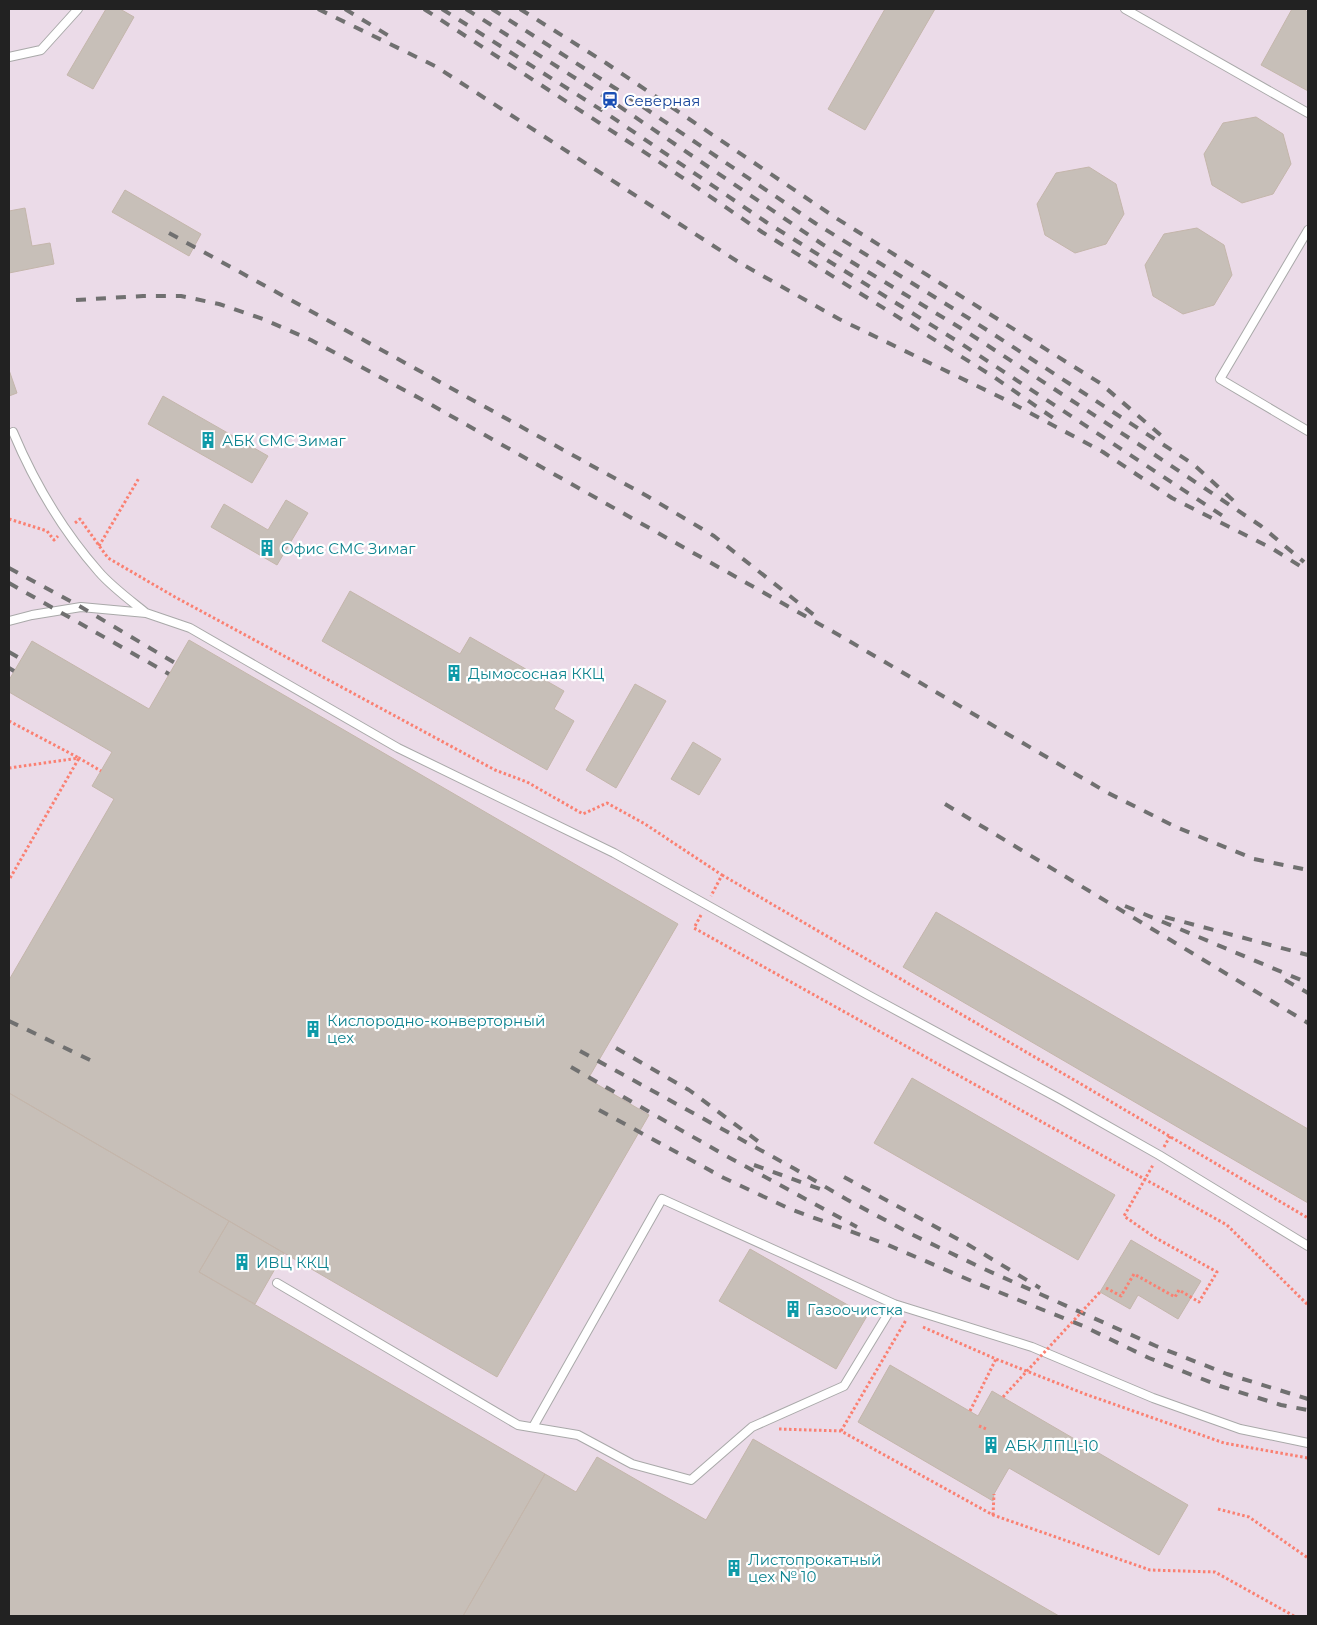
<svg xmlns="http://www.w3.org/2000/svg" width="1317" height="1625" viewBox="0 0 1317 1625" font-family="Montserrat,sans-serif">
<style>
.industrial{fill:#ebdbe8}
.building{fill:#c7bfb8;stroke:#c4b6ab}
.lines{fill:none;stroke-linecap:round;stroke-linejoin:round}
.service-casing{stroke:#a9a9a9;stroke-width:10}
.path{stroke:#fa8072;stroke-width:3;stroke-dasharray:2.5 2.5;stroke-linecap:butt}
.service{stroke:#fff;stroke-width:8}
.rail{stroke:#707070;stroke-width:4;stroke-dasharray:10 10;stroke-linecap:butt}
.path-bridge{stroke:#fa8072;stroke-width:3;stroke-dasharray:2.5 2.5;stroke-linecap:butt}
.labels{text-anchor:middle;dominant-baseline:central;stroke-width:4.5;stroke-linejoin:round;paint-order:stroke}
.transit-label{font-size:15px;fill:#164399;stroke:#fff;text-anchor:start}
.culture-label{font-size:15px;fill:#0d838f;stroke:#fff;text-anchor:start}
</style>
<rect width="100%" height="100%" fill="#f2efe9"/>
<!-- industrial -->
<path class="industrial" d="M9,9H1308V1616H9Z"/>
<!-- building -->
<path class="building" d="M106,9H120L134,17L93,89L67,75Z
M885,9H935L865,130L828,109Z
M1292,9H1303L1308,12V91L1261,65Z
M1256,117L1283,134L1291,164L1273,194L1242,203L1212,185L1204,154L1223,123Z
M1089,167L1116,184L1124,214L1106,244L1075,253L1045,235L1037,204L1056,173Z
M125,190L201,234L189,256L112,212Z
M25,208L32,246L50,243L54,264L9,273V211Z
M1197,228L1224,245L1232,275L1214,305L1183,314L1153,296L1145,265L1164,234Z
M9,370L17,393L9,396Z
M163,396L268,456L252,483L148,424Z
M286,500L308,513L277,565L211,527L224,504L268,530Z
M350,591L460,654L470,637L564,691L554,709L574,721L547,770L322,641Z
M189,640L678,924L588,1079L649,1115L497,1377L9,1093V980L114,799L92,786L112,752L9,692V680L32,641L149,709Z
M635,684L666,701L616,788L586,770Z
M693,742L721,759L699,795L671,779Z
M936,912L1308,1129V1203L903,967Z
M912,1078L1115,1195L1078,1260L874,1143Z
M9,1093L229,1221L199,1272L545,1474L463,1616H9Z
M229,1221L284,1253L255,1304L199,1272Z
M1131,1240L1201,1281L1178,1319L1138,1295L1130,1309L1100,1292Z
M750,1249L867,1316L836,1369L719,1301Z
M890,1365L978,1416L992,1391L1188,1505L1159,1555L1009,1468L994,1494L993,1501L858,1422Z
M753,1439L1059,1616H463L545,1474L576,1492L597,1457L706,1520Z"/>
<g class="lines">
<!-- service casing -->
<g class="service-casing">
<path id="service" d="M1125,9L1308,113
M9,57L41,50L78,9
M1308,230L1220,379L1308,431
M13,432C34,482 63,531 99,572C112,587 130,600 146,613
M9,621L32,615L81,607L146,613L190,628L398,748L614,853L868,995L1060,1099L1159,1155L1308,1246
M277,1283L518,1425L578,1435L632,1464L691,1480L752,1427L844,1386L894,1304L1032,1347L1153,1398L1240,1429L1308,1443
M533,1427L662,1199L894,1304"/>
</g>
<!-- path -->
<path class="path" d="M9,519L47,531L54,540L58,536
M75,523L80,519L108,558L175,597L495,770L527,782L583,814L607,803L645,824L722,875L711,896
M99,546L139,478
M9,721L79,758L9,880
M9,768L79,758L101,771
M722,875L1081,1084L1308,1218
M701,915L694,928L1227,1225L1308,1305
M1164,1147L1170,1136
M1106,1288L1121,1296L1134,1274L1175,1297L1179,1290L1199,1302L1217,1272L1154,1237L1124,1216L1153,1165
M923,1327L996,1359L1085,1394L1224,1443L1308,1458
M970,1411L996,1359
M979,1426L986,1429
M779,1429L841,1431L993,1515L1150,1570L1215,1572L1294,1616
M841,1431L906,1320
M1218,1509L1249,1517L1308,1558
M993,1515L994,1494"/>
<!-- service -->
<use href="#service" class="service"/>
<!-- rail -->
<path class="rail" d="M318,9L435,66L740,263L839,319L1004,399L1103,452L1172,498L1273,549L1308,571
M345,9L394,39
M424,9L658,161L762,232L994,377L1059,422
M442,9L603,111L766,222L957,341L1229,520
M466,9L610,100L822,244L967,332L1149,451L1261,526L1304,562
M492,9L618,90L815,223L970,319L1193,464L1235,502
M520,9L606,63L836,218L1100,383L1163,437
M169,233L647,496L714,536L814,615
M76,300L143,296H181L219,304L263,319L311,340L421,399L844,638L1108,793L1176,827L1254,859L1308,870
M9,568L81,607L175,663
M9,583L169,674
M9,652L21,659
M9,668L14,671
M945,804L1308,1023
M1125,906L1308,983
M1165,917L1308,955
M1285,980L1308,993
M9,1021L90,1060
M616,1048L689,1090L763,1145
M580,1051L795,1169L846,1199L911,1234L982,1268L1156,1346L1227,1374L1308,1399
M571,1067L721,1153L857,1227
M599,1110L724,1178L790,1209L888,1245L974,1282L1083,1326L1149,1358L1220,1386L1281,1405L1308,1410
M754,1165L820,1189
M844,1177L967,1244L1040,1288"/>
<!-- path-bridge -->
<path class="path-bridge" d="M1003,1397L1100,1292"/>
</g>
<!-- icons -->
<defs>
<g id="station-bare" transform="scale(1.35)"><path d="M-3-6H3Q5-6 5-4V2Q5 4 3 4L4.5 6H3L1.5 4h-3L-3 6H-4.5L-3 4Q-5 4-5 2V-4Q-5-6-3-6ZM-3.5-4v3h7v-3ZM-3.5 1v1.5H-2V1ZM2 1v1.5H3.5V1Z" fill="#1a4fb4" stroke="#fff" stroke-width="2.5" paint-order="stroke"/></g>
<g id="building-bare" transform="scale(1.35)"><path d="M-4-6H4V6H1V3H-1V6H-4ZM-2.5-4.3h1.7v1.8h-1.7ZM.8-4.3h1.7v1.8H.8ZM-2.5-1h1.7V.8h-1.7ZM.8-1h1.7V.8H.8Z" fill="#0f9aa8" stroke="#fff" stroke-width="2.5" paint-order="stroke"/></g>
</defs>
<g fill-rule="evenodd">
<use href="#station-bare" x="610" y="100"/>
<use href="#building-bare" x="208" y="440"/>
<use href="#building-bare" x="267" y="548"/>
<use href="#building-bare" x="454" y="673"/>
<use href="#building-bare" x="313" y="1029"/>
<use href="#building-bare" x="242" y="1262"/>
<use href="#building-bare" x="793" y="1309"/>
<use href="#building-bare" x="991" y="1445"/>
<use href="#building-bare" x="734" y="1568"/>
</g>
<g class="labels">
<!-- transit labels -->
<g class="transit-label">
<text x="624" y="100">Северная</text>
</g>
<!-- culture labels -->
<g class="culture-label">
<text x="222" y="440">АБК СМС Зимаг</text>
<text x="281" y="548">Офис СМС Зимаг</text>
<text x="468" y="673">Дымососная ККЦ</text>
<text x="327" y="1020">Кислородно-конверторный<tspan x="327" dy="17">цех</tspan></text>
<text x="256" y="1262">ИВЦ ККЦ</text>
<text x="807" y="1309">Газоочистка</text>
<text x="1005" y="1445">АБК ЛПЦ-10</text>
<text x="748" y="1559">Листопрокатный<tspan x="748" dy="17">цех № 10</tspan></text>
</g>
</g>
<!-- border -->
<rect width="1317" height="1625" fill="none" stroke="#222222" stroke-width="20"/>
</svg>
